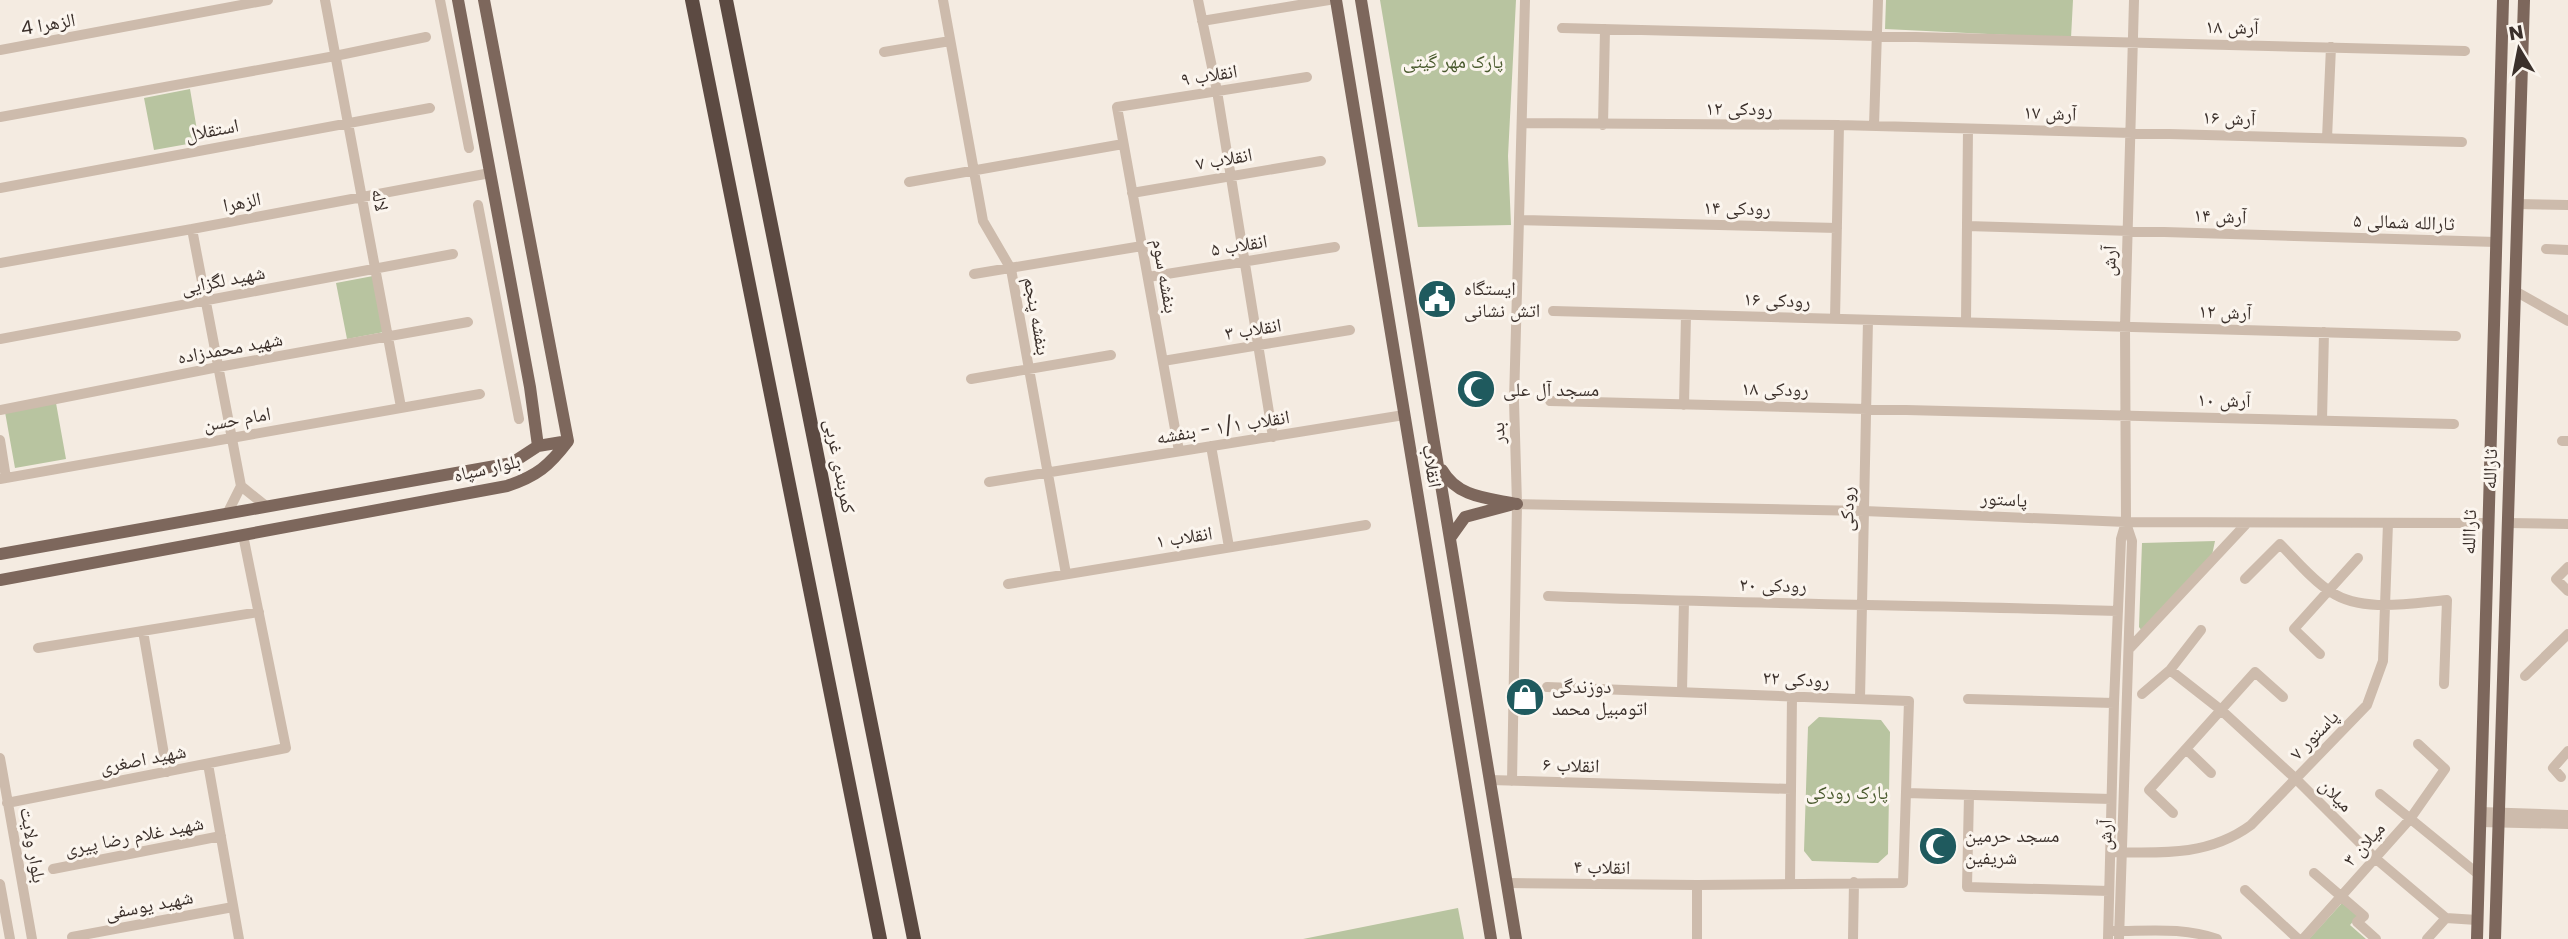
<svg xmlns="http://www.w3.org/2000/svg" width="2568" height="939" viewBox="0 0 2568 939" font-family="Poppins,'Noto Naskh Arabic',sans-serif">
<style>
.green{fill:#b8c4a0}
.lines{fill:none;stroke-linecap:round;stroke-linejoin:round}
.minor{stroke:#cdbbac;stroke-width:10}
.major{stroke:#7d675c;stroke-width:12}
.highway{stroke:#5c4a42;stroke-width:14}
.labels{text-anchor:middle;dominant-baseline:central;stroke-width:6;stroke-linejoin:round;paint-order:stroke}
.street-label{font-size:19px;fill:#3b302b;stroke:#fbf5ee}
.park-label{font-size:19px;fill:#4a5a2e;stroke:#fbf5ee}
.poi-label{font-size:19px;fill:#3b302b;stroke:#fbf5ee;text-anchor:start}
</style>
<rect width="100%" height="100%" fill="#f4ebe1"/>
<!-- green -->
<path class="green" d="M1380,0H1516L1508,156L1511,225L1418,227Z
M1886,0H2073L2071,38L1885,29Z
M190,89L199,142L154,150L144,98Z
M373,276L384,332L347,339L336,283Z
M56,403L66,459L15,468L5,412Z
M2215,541L2211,560L2142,631L2139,627L2142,543Z
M1819,717L1881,720L1890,732L1888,854L1878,863L1812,861L1804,851L1808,727Z
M2342,903L2358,916L2350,925L2366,939H2309Z
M1458,908L1464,939H1303Z"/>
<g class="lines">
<!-- minor -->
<path class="minor" d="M325,0L401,407
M440,0L469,148
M943,0L983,221L1011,269L1066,574
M1198,0L1217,91L1273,437
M1202,21L1329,0
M1562,28L2465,51
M0,50L268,0
M884,52L950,41
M0,117L335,56L426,37
M1522,123L1839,125L2462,142
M1603,125L1605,29
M1874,126L1878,0
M2327,138L2331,47
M909,182L1123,144
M0,188L430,108
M1132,193L1321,161
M2517,204L2568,205
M478,205L519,419
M1519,220L1837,228
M1967,226L2496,242
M192,229L241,486
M2546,249L2568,250
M0,263L192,229L490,173
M974,274L1142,246
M1148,277L1335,247
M2515,291L2568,321
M1553,311L2456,336
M1835,319L1839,125
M1966,322L1968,129
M0,339L453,254
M1163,361L1350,330
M971,379L1111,355
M1550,401L2454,424
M1684,405L1686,315
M0,410L218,367L468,322
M2322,420L2324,332
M0,440L6,478
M2562,441H2568
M1211,446L1229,547
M1179,451L1117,107L1307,77
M0,479L480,394
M989,482L1404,415
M241,486L267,507
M1517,504L1864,511L2126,522L2488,523
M227,514L241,486
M2507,523L2568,524
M2568,567L2556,579L2568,591
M2245,579L2280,544C2296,560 2312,580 2331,592C2362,613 2412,603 2447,600L2444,684
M1008,584L1366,525
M1548,596C1738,604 1928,605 2118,611
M143,631L167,772
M38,648L259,612
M2129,649L2247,523
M2320,654L2294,629L2358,558
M2170,670L2221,710L2296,779L2375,858L2446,918
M2525,676L2568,634
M1682,691L1684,601
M2142,694L2170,670L2201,630
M1860,699L1868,320
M1968,699L2114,703
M2186,749L2211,773
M0,758L32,939
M208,764L239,939
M2561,777L2553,768L2568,751
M1490,780L1791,789
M1512,781L1517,504L1514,401L1525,0
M1906,793L2111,799
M2380,794L2478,874
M1969,795L1967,887L2109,891
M7,803L286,748L243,535
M2480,812L2568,815
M2173,813L2149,790L2255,672L2283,697
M2480,822L2568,824
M2112,852C2162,853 2209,856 2251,825L2367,705L2383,661L2388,523
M53,869L221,836
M2314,873L2364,916L2357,922L2376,939
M1507,883L1697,885L1903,883L1909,701L1547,687
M1790,883L1792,696
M0,884L10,939
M2245,890L2298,939
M2446,918L2477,920
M2114,931C2149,931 2184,927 2217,939
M72,937L233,907
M1697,939V885
M1853,939L1854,882
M2108,939L2114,703L2121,539L2126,522L2125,327L2134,0
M2119,939L2132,541L2126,523
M2303,939L2410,819L2445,769L2418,744
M2427,939L2446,918"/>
<!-- major -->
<path class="major" d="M458,0L530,387L538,446
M1336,0L1491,939
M1361,0L1516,939
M1442,470C1458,498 1488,498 1517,504
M1450,538L1465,517L1510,505
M0,554L512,463L538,446L568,441
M0,580L507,486C537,476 549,466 568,441L484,0
M2477,939L2503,0
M2495,939L2524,0"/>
<!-- highway -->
<path class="highway" d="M692,0L880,939
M726,0L914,939"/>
</g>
<!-- icons -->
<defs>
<g id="civic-disc" transform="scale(2.0125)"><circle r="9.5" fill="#1f5a5e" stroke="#fbf5ee"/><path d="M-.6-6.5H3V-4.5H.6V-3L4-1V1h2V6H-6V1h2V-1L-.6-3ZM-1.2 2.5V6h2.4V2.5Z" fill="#fff"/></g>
<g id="mosque-disc" transform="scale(2.0125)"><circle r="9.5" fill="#1f5a5e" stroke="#fbf5ee"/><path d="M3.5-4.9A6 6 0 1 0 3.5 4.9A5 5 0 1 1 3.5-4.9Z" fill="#fff"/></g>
<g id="shop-disc" transform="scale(2.0125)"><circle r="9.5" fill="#1f5a5e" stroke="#fbf5ee"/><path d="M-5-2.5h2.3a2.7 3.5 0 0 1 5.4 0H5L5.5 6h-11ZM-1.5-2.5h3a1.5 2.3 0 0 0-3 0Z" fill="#fff"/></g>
</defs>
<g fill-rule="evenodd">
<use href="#civic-disc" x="1437" y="299"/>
<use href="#mosque-disc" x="1476" y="389"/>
<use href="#shop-disc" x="1525" y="697"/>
<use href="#mosque-disc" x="1938" y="846"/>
</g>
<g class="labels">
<!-- street labels -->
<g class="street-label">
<text transform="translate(48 24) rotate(-10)">الزهرا 4</text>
<text transform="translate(2232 27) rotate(1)">آرش ۱۸</text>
<text transform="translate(1209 75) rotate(-9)">انقلاب ۹</text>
<text x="1739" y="108">رودکی ۱۲</text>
<text transform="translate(2050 113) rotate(2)">آرش ۱۷</text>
<text transform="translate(2229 118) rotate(2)">آرش ۱۶</text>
<text transform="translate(212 130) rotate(-11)">استقلال</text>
<text transform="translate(1224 159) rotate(-10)">انقلاب ۷</text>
<text transform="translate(380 200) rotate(79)">لاله</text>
<text transform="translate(242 202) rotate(-11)">الزهرا</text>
<text transform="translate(1737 208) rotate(1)">رودکی ۱۴</text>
<text transform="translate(2220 216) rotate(2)">آرش ۱۴</text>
<text transform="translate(2404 222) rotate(2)">ثارالله شمالی ۵</text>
<text transform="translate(1239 245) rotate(-9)">انقلاب ۵</text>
<text transform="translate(2109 261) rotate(-88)">آرش</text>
<text transform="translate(1165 276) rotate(80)">بنفشه سوم</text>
<text transform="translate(223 280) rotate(-11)">شهید لگزایی</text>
<text transform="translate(1777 300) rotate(2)">رودکی ۱۶</text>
<text transform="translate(2225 312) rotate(2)">آرش ۱۲</text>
<text transform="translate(1037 316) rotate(80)">بنفشه پنجم</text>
<text transform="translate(1253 329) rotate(-9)">انقلاب ۳</text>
<text transform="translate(230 348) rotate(-10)">شهید محمدزاده</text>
<text transform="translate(1775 389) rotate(1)">رودکی ۱۸</text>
<text transform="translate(2224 400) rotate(1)">آرش ۱۰</text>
<text transform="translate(237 419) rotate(-10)">امام حسن</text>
<text transform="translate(1223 427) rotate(-9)">انقلاب ۱/۱ - بنفشه</text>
<text transform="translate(1498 433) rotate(-92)">بدر</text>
<text transform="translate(840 466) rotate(79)">کمربندی غربی</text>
<text transform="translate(1432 466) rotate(81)">انقلاب</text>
<text transform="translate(487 468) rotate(-13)">بلوار سپاه</text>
<text transform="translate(2490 469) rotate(-88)">ثارالله</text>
<text transform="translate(2004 499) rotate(3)">پاستور</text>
<text transform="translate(1847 509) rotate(-89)">رودکی</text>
<text transform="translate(2469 532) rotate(-88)">ثاراالله</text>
<text transform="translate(1184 537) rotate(-9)">انقلاب ۱</text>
<text transform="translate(1773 585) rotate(1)">رودکی ۲۰</text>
<text transform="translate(1796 679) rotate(3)">رودکی ۲۲</text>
<text transform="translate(2314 735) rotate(-46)">پاستور ۷</text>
<text transform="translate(143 759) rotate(-11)">شهید اصغری</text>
<text transform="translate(1571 765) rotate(2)">انقلاب ۶</text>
<text transform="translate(2336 795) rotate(45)">میلان</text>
<text transform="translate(2105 835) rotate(-89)">آرش</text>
<text transform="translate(134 836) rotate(-11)">شهید غلام رضا پیری</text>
<text transform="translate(2364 844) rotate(-48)">میلان ۳</text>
<text transform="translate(33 845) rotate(80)">بلوار ولایت</text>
<text transform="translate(1602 867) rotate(1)">انقلاب ۴</text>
<text transform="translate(149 905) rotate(-11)">شهید یوسفی</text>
</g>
<!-- park labels -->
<g class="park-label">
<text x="1453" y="61">پارک مهر گیتی</text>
<text x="1847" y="792">پارک رودکی</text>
</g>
<!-- poi labels -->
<g class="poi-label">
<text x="1464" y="288">ایستگاه<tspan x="1464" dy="22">اتش نشانی</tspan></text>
<text x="1503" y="389">مسجد آل علی</text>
<text x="1552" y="686">دوزندگی<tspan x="1552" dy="22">اتومبیل محمد</tspan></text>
<text x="1965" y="835">مسجد حرمین<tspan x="1965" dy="22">شریفین</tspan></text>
</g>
</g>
<!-- north arrow -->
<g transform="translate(2519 49) rotate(350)" stroke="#fbf5ee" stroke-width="5" paint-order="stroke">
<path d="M0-5L12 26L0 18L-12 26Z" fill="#3b302b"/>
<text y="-10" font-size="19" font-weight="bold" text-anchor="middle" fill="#3b302b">N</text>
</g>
</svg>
